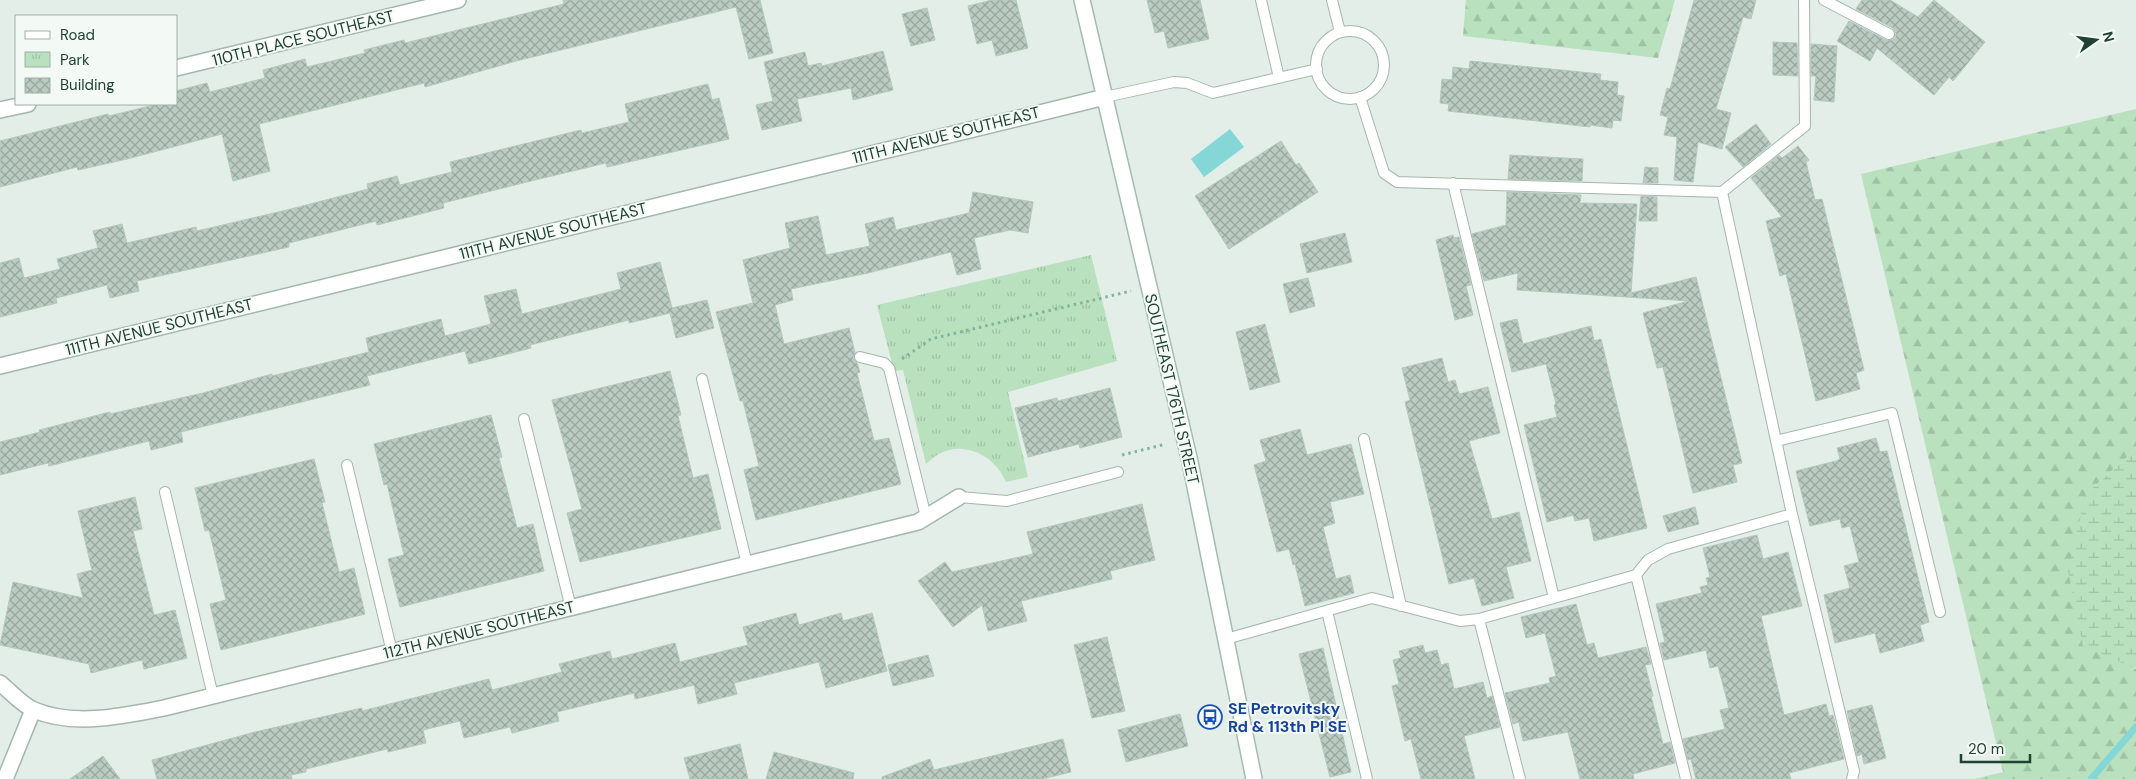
<svg xmlns="http://www.w3.org/2000/svg" width="2136" height="779" viewBox="0 0 2136 779" font-family="'DM Sans',sans-serif">
<style>
.forest{fill:url(#forest-firs)}
.wetland{fill:url(#wetland-marsh)}
.park{fill:url(#park-tufts)}
.water{fill:#85d6d7}
.lines{fill:none;stroke-linecap:round;stroke-linejoin:round}
.stream{stroke:#85d6d7;stroke-width:7}
.building{fill:url(#building-cross-hatch);stroke:#b4c8bd}
.service-casing{stroke:#a4b7ad;stroke-width:12}
.minor-casing{stroke:#a4b7ad;stroke-width:18}
.secondary-casing{stroke:#a2bdb0;stroke-width:18}
.path{stroke:#80b49c;stroke-width:3;stroke-dasharray:2.5 4;stroke-linecap:butt}
.service{stroke:#fff;stroke-width:10}
.minor{stroke:#fff;stroke-width:15}
.secondary{stroke:#fff;stroke-width:15}
.labels{text-anchor:middle;dominant-baseline:central;stroke-width:4;stroke-linejoin:round;paint-order:stroke}
.street-label{font-size:16px;fill:#204133;stroke:#f3faf5}
.transit-label{font-size:16px;font-weight:bold;fill:#164399;stroke:#f3faf5;text-anchor:start}
</style>
<defs>
<pattern id="forest-firs" width="22" height="20" patternUnits="userSpaceOnUse" patternTransform="scale(1.25)"><rect width="22" height="20" fill="#b9e1be"/><path d="M5 1l3.5 6h-7zM16 11l3.5 6h-7z" fill="#9fc2a4"/></pattern>
<pattern id="wetland-marsh" width="20" height="14" patternUnits="userSpaceOnUse" patternTransform="scale(1.25)"><rect width="20" height="14" fill="#b9e1be"/><path d="M1 5h8M5 5V1M11 12h8M15 12V8" fill="none" stroke="#9fc2a4"/></pattern>
<pattern id="park-tufts" width="24" height="20" patternUnits="userSpaceOnUse" patternTransform="scale(1.25)"><rect width="24" height="20" fill="#b9e1be"/><path d="M3 7l-1-3M5 7V3M7 7l1-3M15 17l-1-3M17 17v-4M19 17l1-3" fill="none" stroke="#9fc2a4"/></pattern>
<pattern id="building-cross-hatch" width="8" height="8" patternUnits="userSpaceOnUse" patternTransform="scale(1.25)"><rect width="8" height="8" fill="#baccc2"/><path d="M0 0l8 8M0 8l8-8" fill="none" stroke="#97a79e"/></pattern>
</defs>
<rect width="100%" height="100%" fill="#e2eee7"/>
<!-- forest -->
<path class="forest" d="M1466,0H1675L1658,58L1463,36Z
M2136,109V449L2086,494L2134,669H2136V779H1974L2003,772L1861,174Z"/>
<!-- wetland -->
<path class="wetland" d="M2136,449V669L2083,646L2068,570L2086,494Z"/>
<!-- park -->
<path class="park" d="M1091,255L1117,361L1008,392L1028,477L1006,482C995,456 965,440 939,454C934,456 930,461 926,464L903,370L894,371L877,305Z"/>
<!-- water -->
<path class="water" d="M1230,129L1244,147L1204,177L1191,159Z"/>
<g class="lines">
<!-- stream -->
<path class="stream" d="M2091,779L2136,727"/>
</g>
<!-- building -->
<path class="building" d="M563,0H760L773,53L749,59L736,7L516,61L425,87L424,83L259,124L270,171L233,181L222,134L127,159L78,170L77,167L0,187V141L108,114L109,116L158,104H176V91L207,83L210,92L265,78L263,70L305,59L307,67L365,53L364,50L404,40L405,43L564,4Z
M992,0H1016L1028,48L996,56L992,40L977,44L968,6Z
M1147,0H1200L1209,39L1168,48L1164,31L1155,33Z
M1694,0H1756L1751,19L1743,17L1716,109L1731,113L1722,149L1698,142L1693,182L1674,180L1677,137L1664,135L1668,117L1660,115L1667,88L1670,89Z
M1862,0H1890L1918,17L1934,0L1985,42L1953,81L1949,77L1934,95L1877,48L1870,61L1837,41L1849,21L1886,40H1892L1895,38L1896,33L1893,28L1856,9Z
M927,8L935,40L911,46L902,14Z
M1773,42L1797,43L1798,76L1773,75Z
M1811,44L1837,46L1834,102L1814,100L1816,76H1811Z
M883,51L893,90L853,100L851,88L797,99L802,121L762,130L756,105L773,101L764,62L805,52L808,66L821,63L822,66Z
M1470,61L1601,74L1600,80L1618,82L1617,95L1624,96L1621,121L1613,120L1612,128L1590,125V127L1448,111L1449,104L1440,103L1442,79L1452,80L1453,67L1469,69Z
M708,84L712,100L719,98L729,139L607,167L606,163L535,180L443,203L444,208L377,225L376,221L289,243V247L137,281L139,291L110,298L107,285L56,298L57,303L0,317V263L19,258L24,278L60,269L57,259L98,248L93,231L122,224L127,243L196,227L197,231L291,209L368,189L367,184L397,176L400,185L452,172L450,162L581,130L582,133L629,122L625,104Z
M1756,124L1771,144L1743,167L1725,147Z
M1281,141L1296,165L1299,163L1318,192L1229,249L1195,196Z
M1798,146L1809,160L1806,162L1815,200L1822,199L1864,370L1856,373L1860,389L1816,401L1786,274L1780,276L1766,221L1782,217L1751,178L1779,155L1782,158Z
M1510,155L1583,159L1582,181L1508,179Z
M1645,167L1658,168V183H1643Z
M973,192L1033,202L1028,233L1010,230L974,238L981,269L957,275L951,252L868,273L791,289L793,300L775,305L784,344L849,328L855,353L853,358L857,363L860,372L857,373L874,441L889,438L901,484L756,520L744,470L759,466L743,401H740L716,312L753,303L743,260L790,248L785,223L818,216L826,255L870,246L865,224L893,217L896,230L969,213Z
M1507,192L1581,195L1580,203L1637,204L1631,293L1696,277L1742,463L1733,465L1737,482L1693,493L1663,367L1657,368L1643,313L1689,301L1517,290L1518,273L1484,281L1472,234L1506,225Z
M1641,196L1657,197V221H1639Z
M1345,233L1352,262L1307,273L1300,244Z
M1453,235L1454,238L1459,237L1471,285L1466,286L1473,315L1455,320L1436,240Z
M660,262L672,308L707,300L714,328L676,338L670,313L629,323V320L530,345L531,348L469,364L465,351L367,376L370,385L181,432L183,442L151,450L149,441L49,466L48,463L0,475V442L40,432L39,430L110,412V414L203,393L272,374V376L369,352L366,338L441,319L445,336L491,324L484,296L516,289L522,314L621,289L617,273Z
M1308,278L1315,306L1290,313L1283,284Z
M1517,319L1523,344L1591,326L1594,341L1601,339L1647,528L1594,541L1589,518L1575,521L1573,515L1547,522L1524,425L1557,417L1554,405L1556,404L1546,364L1512,372L1500,323Z
M1265,324L1280,382L1250,390L1236,332Z
M1442,358L1448,382L1455,380L1459,394L1488,387L1500,433L1469,441L1492,519L1519,512L1531,561L1506,567L1514,598L1482,606L1474,578L1449,584L1405,402L1410,400L1402,368Z
M670,371L681,415L678,416L693,478L708,474L721,529L580,562L567,513L582,509L552,400Z
M1110,388L1122,437L1080,448L1079,444L1028,457L1015,408L1057,398L1058,401Z
M491,415L502,457L499,458L517,528L533,524L544,571L400,607L388,559L404,555L387,484L384,485L374,444Z
M1300,429L1307,455L1351,444L1364,494L1330,502L1335,523L1323,527L1336,579L1350,575L1354,593L1305,606L1295,564L1293,565L1289,549L1277,552L1254,465L1266,461L1260,440Z
M1876,438L1880,452L1887,451L1929,622L1920,625L1924,641L1880,653L1875,633L1835,643L1824,595L1850,588L1844,566L1859,562L1850,526L1842,528L1840,519L1810,526L1796,471L1836,461L1840,459L1837,448Z
M314,459L325,502L322,503L339,572L354,568L365,614L221,650L210,604L226,600L209,530L205,531L195,488Z
M135,497L142,529L133,531L154,615L175,610L187,658L144,669L142,660L91,673L89,664L0,645L13,582L83,598L77,574L92,570L78,511Z
M1142,504L1155,560L1110,571L1112,579L1021,601L1027,621L988,631L982,605L953,627L918,581L945,562L952,572L1033,554L1027,532Z
M1695,507L1699,524L1668,532L1663,516Z
M1757,535L1763,559L1788,552L1802,606L1761,616L1784,715L1826,704L1829,716L1833,715L1844,759L1789,773L1791,779H1696L1691,759L1688,760L1683,739L1725,729L1720,710L1729,708L1718,666L1710,668L1706,650L1664,660L1660,643L1665,642L1656,604L1702,593L1700,587L1708,585L1706,578L1710,577L1703,548Z
M1576,604L1587,645L1594,643L1598,658L1646,647L1651,664L1645,665L1653,696H1651L1663,744L1670,742L1675,763L1633,774L1634,779H1580L1568,732L1523,741L1519,722L1513,724L1505,693L1550,683L1549,678L1556,676L1545,633L1526,638L1521,617Z
M796,613L799,625L841,613L843,621L872,613L887,671L826,688L819,662L734,683L737,694L698,704L694,685L635,699L634,693L557,712L559,721L512,733L510,727L464,738L460,721L423,730L426,743L388,752L387,749L306,769V772L291,775L292,779H157L152,760L255,732L362,708V711L489,679L492,690L562,672L559,664L610,651L612,659L675,643L680,662L748,645L743,627Z
M1107,637L1125,711L1092,718L1074,645Z
M1423,645L1425,653L1437,650L1441,665L1448,663L1454,689L1483,682L1487,698L1492,696L1500,727L1464,736L1475,779H1421L1411,739L1405,741L1392,686L1399,684L1393,660L1401,658L1399,651Z
M1323,648L1351,772L1330,777L1299,654Z
M928,655L934,676L893,686L888,665Z
M1872,705L1886,758L1864,764L1862,754L1857,756L1847,711Z
M1180,714L1188,746L1126,762L1118,730Z
M1063,739L1071,772L1042,779H882V777L930,759L934,770Z
M740,744L748,779H690L684,758Z
M774,752L854,773L853,779H766Z
M103,756L120,779H70Z"/>
<g class="lines">
<!-- service casing -->
<g class="service-casing">
<path id="service" d="M1261,0L1279,78
M1332,0L1340,32
M1824,0L1889,34
M1316 65a34 34 0 1 1 68 0a34 34 0 1 1-68 0Z
M1105,97L1174,82L1187,83L1213,93L1317,69
M1453,183L1554,598
M1722,192L1805,126L1804,0
M860,357L884,363L889,368L926,517
M702,379L747,564
M524,419L571,608
M1364,439L1401,606
M1776,441L1892,413L1940,612
M347,465L392,652
M165,492L213,696
M959,497L1007,501L1118,472
M1792,514L1854,771L1852,779
M1636,575L1686,779
M1327,611L1367,779
M1479,619L1520,779
M1226,639L1372,598L1460,621L1479,619L1636,575L1648,560L1668,549L1792,514L1722,192L1397,182L1384,173L1360,97"/>
</g>
<!-- minor casing -->
<g class="minor-casing">
<path id="minor" d="M176,68L458,0
M0,110L28,104
M0,366L1105,97
M0,683C10,691 22,705 34,710C74,727 123,716 164,708L918,522L959,497
M5,779L33,710"/>
</g>
<!-- secondary casing -->
<g class="secondary-casing">
<path id="secondary" d="M1082,0L1190,462L1254,779"/>
</g>
<!-- path -->
<path class="path" d="M902,359L931,339L1131,291
M1122,455L1166,444"/>
<!-- service -->
<use href="#service" class="service"/>
<!-- minor -->
<use href="#minor" class="minor"/>
<!-- secondary -->
<use href="#secondary" class="secondary"/>
</g>
<!-- icons -->
<defs>
<g id="bus-ring" transform="scale(1.25)"><circle r="9.5" fill="#f3faf5" stroke="#1a4fb4" stroke-width="1.5"/><path d="M-5-6H5V4H4V6H2V4H-2V6H-4V4H-5ZM-3.5-4V0h7V-4ZM-3.5 1.2v1.5H-2V1.2ZM2 1.2v1.5H3.5V1.2Z" fill="#1a4fb4"/></g>
</defs>
<g fill-rule="evenodd">
<use href="#bus-ring" x="1210" y="717"/>
</g>
<g class="labels">
<!-- street labels -->
<g class="street-label">
<text transform="translate(303 38) rotate(-14)">110TH PLACE SOUTHEAST</text>
<text transform="translate(946 135) rotate(-14)">111TH AVENUE SOUTHEAST</text>
<text transform="translate(553 231) rotate(-14)">111TH AVENUE SOUTHEAST</text>
<text transform="translate(159 327) rotate(-14)">111TH AVENUE SOUTHEAST</text>
<text transform="translate(1172 389) rotate(77)">SOUTHEAST 176TH STREET</text>
<text transform="translate(479 630) rotate(-14)">112TH AVENUE SOUTHEAST</text>
</g>
<!-- transit labels -->
<g class="transit-label">
<text x="1228" y="708">SE Petrovitsky<tspan x="1228" dy="18">Rd &amp; 113th Pl SE</tspan></text>
</g>
</g>
<!-- legend -->
<rect x="15" y="15" width="162" height="90" fill="#f3faf5" stroke="#9fb0a7"/>
<rect x="25" y="31" width="25" height="8" fill="#ffffff" stroke="#9fb0a7"/>
<text x="60" y="40" font-size="15" fill="#204133">Road</text>
<rect x="25" y="52" width="25" height="15" fill="url(#park-tufts)" stroke="#9fb0a7"/>
<text x="60" y="65" font-size="15" fill="#204133">Park</text>
<rect x="25" y="78" width="25" height="15" fill="url(#building-cross-hatch)" stroke="#9fb0a7"/>
<text x="60" y="90" font-size="15" fill="#204133">Building</text>
<!-- north arrow -->
<g transform="translate(2096 40) rotate(76)" stroke="#f3faf5" stroke-width="4" paint-order="stroke">
<path d="M0-4L9 19L0 12L-9 19Z" fill="#204133"/>
<text y="-8" font-size="14" font-weight="bold" text-anchor="middle" fill="#204133">N</text>
</g>
<!-- scale -->
<path d="M1961 754v8h69v-8" fill="none" stroke="#204133" stroke-width="2.5"/>
<text x="1968" y="754" font-size="15" fill="#204133" stroke="#f3faf5" stroke-width="4" paint-order="stroke">20 m</text>
</svg>
